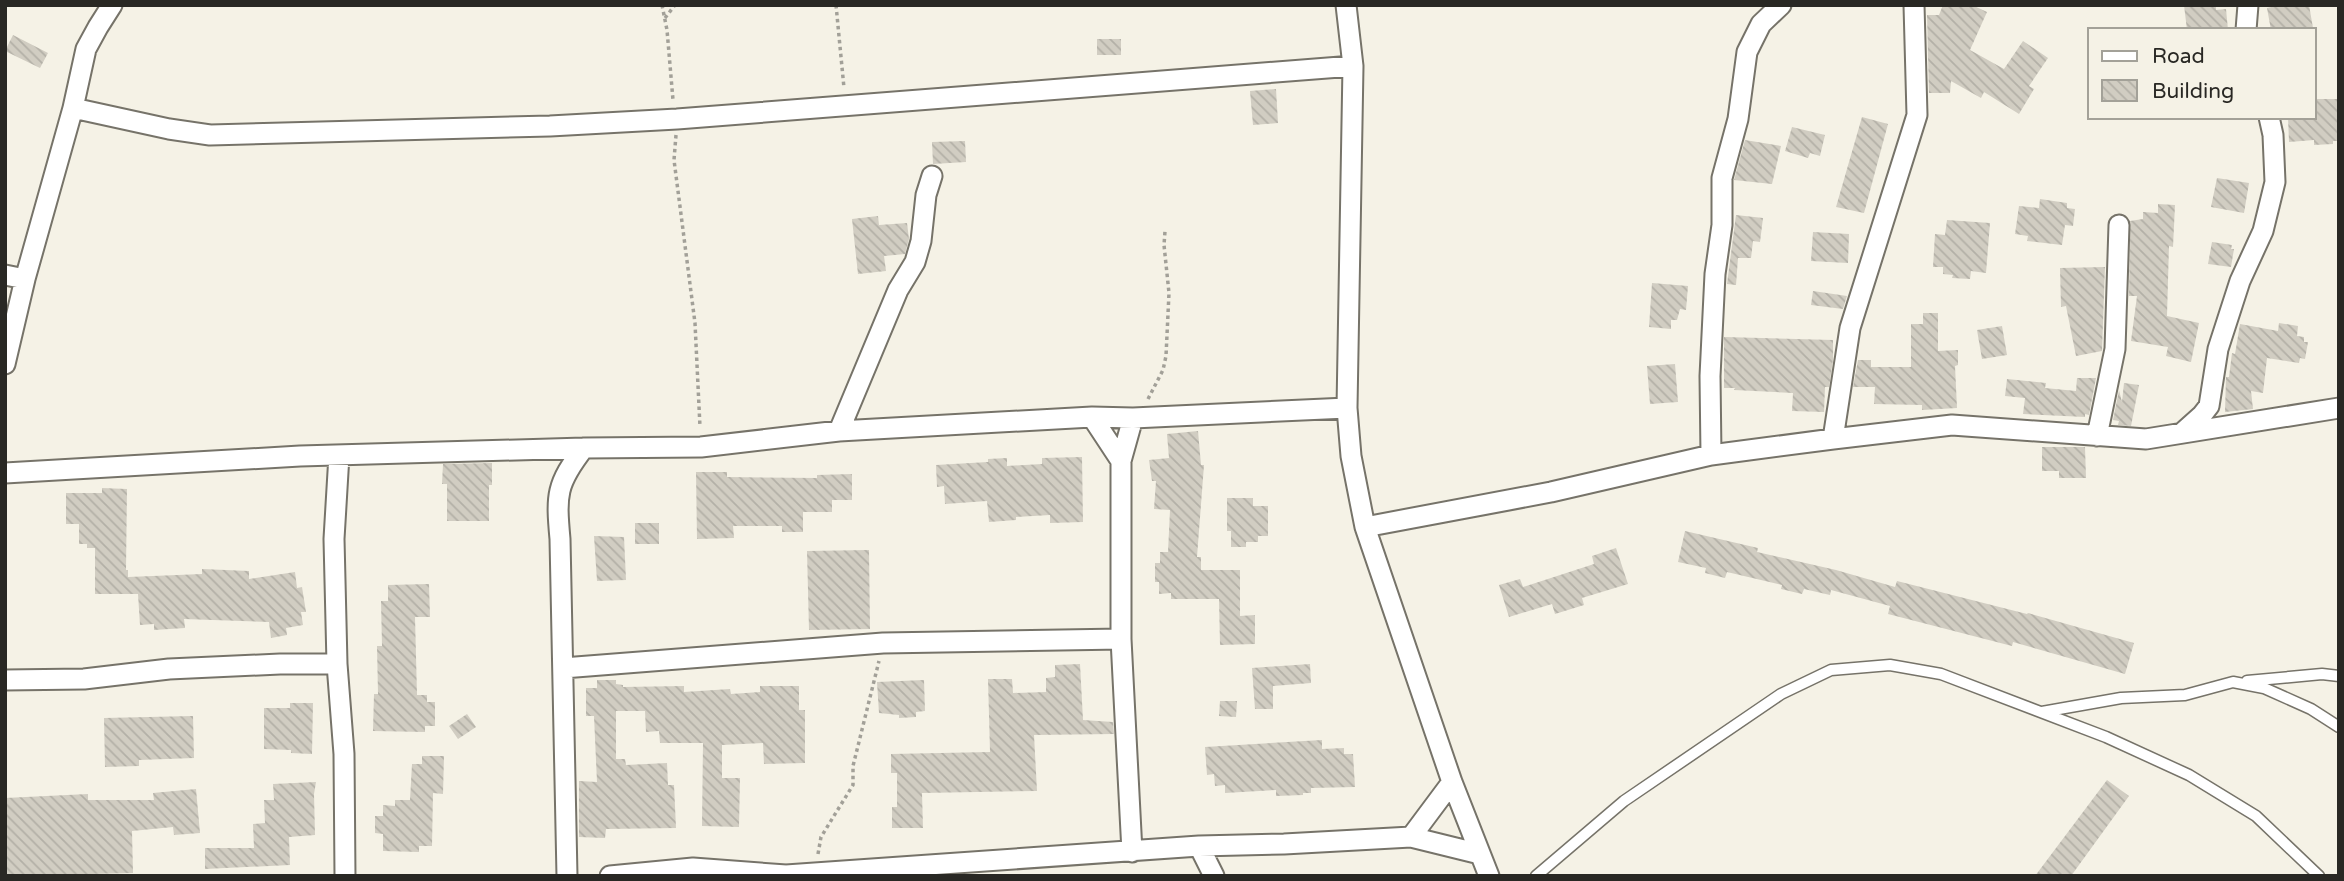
<svg xmlns="http://www.w3.org/2000/svg" width="2344" height="881" viewBox="0 0 2344 881" font-family="'Varela Round',sans-serif">
<style>
.building{fill:url(#building-back-hatch)}
.lines{fill:none;stroke-linecap:round;stroke-linejoin:round}
.lane-casing{stroke:#767369;stroke-width:13}
.street-casing{stroke:#767369;stroke-width:23}
.path{stroke:#a2a098;stroke-width:3.5;stroke-dasharray:3.5 3.5;stroke-linecap:butt}
.lane{stroke:#fff;stroke-width:10}
.street{stroke:#fff;stroke-width:19}
</style>
<defs>
<pattern id="building-back-hatch" width="6" height="6" patternUnits="userSpaceOnUse" patternTransform="scale(1.75)"><rect width="6" height="6" fill="#d1cdc2"/><path d="M-1 5l2 2M0 0l6 6M5-1l2 2" fill="none" stroke="#b3b0a7"/></pattern>
</defs>
<rect width="100%" height="100%" fill="#f5f2e6"/>
<!-- building -->
<path class="building" d="M1943,5H1972L1987,12L1970,50L2004,69L2023,41L2048,58L2029,86L2034,89L2019,114L1984,92L1981,98L1951,81L1950,93H1929L1927,15H1939Z
M2184,5H2216V10L2226,9L2228,30H2187Z
M2280,5H2309L2313,28L2271,30L2267,8Z
M13,35L48,53L40,68L5,51Z
M1097,39H1121V55H1097Z
M1276,89L1278,123L1253,125L1250,91Z
M2314,99H2337L2339,141H2333V144L2314,145V140L2289,142L2288,117H2314Z
M1862,117L1888,124L1864,213L1836,207Z
M1792,127L1825,135L1820,156L1810,153L1808,158L1785,151Z
M1745,140L1781,146L1772,184L1734,180Z
M965,141L966,162L933,164L932,142Z
M2217,178L2249,183L2244,213L2211,207Z
M2040,199L2067,203V208L2075,209L2073,226L2065,225L2062,245L2027,241L2028,236L2015,234L2019,206L2039,208Z
M2158,204L2175,205L2173,247L2169,246L2167,316L2199,323L2191,362L2166,356L2168,347L2131,341L2137,296H2129L2130,221L2143,219V212L2158,213Z
M1736,215L1763,218L1760,242L1753,241L1751,258H1738L1736,285L1727,284Z
M878,216L879,225L907,223L909,239L905,254L884,256L886,271L858,274L852,219Z
M1947,220L1990,223L1986,273L1971,271L1970,279L1952,278L1953,275L1943,274V267H1933L1935,234L1945,235Z
M1813,232L1849,234L1848,263L1811,261Z
M2212,242L2232,245L2231,249H2234L2231,267L2208,264Z
M2105,267L2102,351L2076,356L2066,306L2061,307L2060,268Z
M1652,283L1688,286L1686,310L1680,309L1677,320H1671V329L1649,327Z
M1813,291L1847,296L1843,309L1811,305Z
M1923,313H1938V351L1958,350V365L1955,366L1957,408L1922,410V405L1874,404L1875,387H1853L1858,360H1871V367H1911V324H1923Z
M2279,323L2298,326L2297,336L2304,337V342H2308L2305,359L2300,358L2299,363L2267,358L2263,393L2251,391L2253,409L2225,412L2226,377H2229L2232,353L2235,354L2240,324L2278,331Z
M2002,326L2007,355L1982,359L1977,330Z
M1724,337L1833,340V360L1829,387H1825L1824,412L1792,411L1793,393L1734,390L1735,388H1724Z
M1675,364L1678,402L1650,404L1647,366Z
M2077,378H2096L2089,415L2085,414V417L2023,414L2025,398L2005,396L2007,379L2046,383L2045,388L2076,391Z
M2124,383L2139,385L2131,426L2118,425L2119,421L2113,420L2119,390L2122,402Z
M1198,431L1201,465H1204L1197,557H1201V570H1240V616L1255,615V644L1220,645L1219,599H1171V593L1159,594V582H1155V563H1160V552H1168L1170,510L1154,509L1156,481H1152L1149,460L1169,458L1167,434Z
M2042,447H2085L2086,478H2059V471H2042Z
M1082,457L1083,522L1050,523V515L1016,517V520L989,522L987,501L945,504L944,486L937,487L936,465L988,462V459L1007,458V466L1042,464V458Z
M492,463V485H489V521H447V484H442L443,464Z
M696,472H727V477L817,478V475L852,474V500H832V512H803V532H782V526H733L734,538L697,539Z
M102,488L127,489L126,570H128V577L202,574V569L249,571V579L295,572L297,588L302,587L306,612H301L303,625L286,628L287,635L271,638L269,622L184,619L185,628L154,630V624L140,625L138,594H95V548H87V544H79V524H66V493H102Z
M1227,498H1253V506H1268V536H1258V542H1246V547H1231V531H1227Z
M635,523H659V544H635Z
M1685,531L1758,548L1757,552L1836,570L1895,587L1897,581L2027,614L2028,613L2134,643L2125,674L2013,642L2012,646L1888,614L1890,606L1831,590L1830,595L1804,589L1802,594L1781,589L1782,585L1727,572L1725,578L1705,573L1706,568L1678,562Z
M594,536L624,537L626,580L597,581Z
M1616,548L1628,584L1582,598L1584,605L1555,614L1552,604L1509,617L1499,585L1520,579L1523,587L1594,564L1592,556Z
M869,550L870,629L809,630L807,551Z
M429,584L430,617H415L417,695H427V702H435V726H425V732L373,731L374,694H378L377,646H382L381,601H388V585Z
M1080,664L1083,720L1113,722L1114,734L1034,735L1037,791L922,793L923,828H892V807H897V773H891V754L990,752L988,679H1012L1013,693L1046,692V678L1055,677V665Z
M1310,664L1311,683L1273,686V709H1255L1252,668Z
M597,680H616V684L623,685V687L684,686V692L730,689L731,694L760,692V686H799V710H805V763L764,764L763,743L722,745V778H740L739,827L702,826L703,743H660L659,731L646,732L645,711H616V759H625L626,765L667,763L668,785H674L676,828L606,829L605,838L579,837V781L597,782L594,716H586V688H597Z
M924,680L925,711L916,712V717L899,718V715L879,713L877,682Z
M1220,701H1237L1236,717L1219,716Z
M290,703H313L312,754L291,753V750L264,749V708H290Z
M467,714L476,727L458,739L449,726Z
M193,716L194,758L139,760V766L105,767L104,718Z
M1322,740V749L1344,748V754H1353L1355,787L1311,788V793H1303V795L1276,796V790L1225,793V785L1215,786L1214,774L1207,775L1205,747Z
M422,756H444L443,794L433,793L432,846H419V852L383,851V834L375,833V816H383V805L395,806V800H410L412,764H422Z
M2107,780L2129,796L2071,876H2035Z
M316,782L314,794L315,835L289,837L290,865L205,869V848H254L253,824L265,823L264,800H274L273,784Z
M196,789L200,833L174,835L173,827L132,831L133,873L5,876V798L88,794V800H154L153,793Z"/>
<g class="lines">
<!-- lane casing -->
<g class="lane-casing">
<path id="lane" d="M2247,681L2322,674L2339,676
M2042,712L2121,698L2185,695L2233,682L2264,688L2311,709L2339,727
M1536,876L1624,801L1781,694L1831,670L1890,665L1941,674L2106,737L2189,775L2256,816L2319,876"/>
</g>
<!-- street casing -->
<g class="street-casing">
<path id="street" d="M1346,5L1353,66L1347,408L1351,456L1365,527L1452,782L1489,876
M2246,30L2248,5
M73,108L169,129L210,135L550,126L677,119L1353,66
M5,275L25,279
M5,364L25,279L73,108L86,49L98,27L112,5
M1092,417L1121,461
M839,431L898,290L915,262L921,241L926,195L932,176
M2183,432L2202,415L2209,406L2218,349L2240,281L2263,231L2275,182L2273,135L2269,117
M2097,436L2115,349L2119,225
M1833,439L1850,328L1917,115L1914,5
M339,455L334,539L337,664L344,754L345,876
M1711,455L1710,376L1715,274L1722,225V178L1738,119L1747,52L1761,24L1781,5
M5,473L300,456L584,448L701,447L839,431L1092,417L1133,418L1347,408
M1365,527L1551,492L1711,455L1833,439L1952,425L2146,439L2339,408
M563,668L883,643L1121,639
M5,680L84,679L169,669L280,664H337
M1411,837L1452,782
M1199,846L1214,876
M1132,852L1121,639V461L1133,418
M567,876L560,539C556,495 556,484 584,448
M610,876L693,868L786,875L1199,846L1284,844L1411,837L1480,854"/>
</g>
<!-- path -->
<path class="path" d="M662,5L667,30L673,100
M836,5L844,88
M665,18L675,5
M676,135L674,160L695,323L700,427
M1148,399L1163,370L1166,356L1169,293L1164,245L1165,231
M818,854L821,837L853,785V766L879,661"/>
<!-- lane -->
<use href="#lane" class="lane"/>
<!-- street -->
<use href="#street" class="street"/>
</g>
<!-- border -->
<rect width="2344" height="881" fill="none" stroke="#292824" stroke-width="14"/>
<!-- legend -->
<rect x="2088" y="28" width="228" height="91" fill="#f5f2e6" stroke="#a3a198" stroke-width="2"/>
<rect x="2102" y="51" width="35" height="10" fill="#ffffff" stroke="#a3a198" stroke-width="2"/>
<text x="2152" y="63" font-size="21" fill="#292824">Road</text>
<rect x="2102" y="80" width="35" height="21" fill="url(#building-back-hatch)" stroke="#a3a198" stroke-width="2"/>
<text x="2152" y="98" font-size="21" fill="#292824">Building</text>
</svg>
